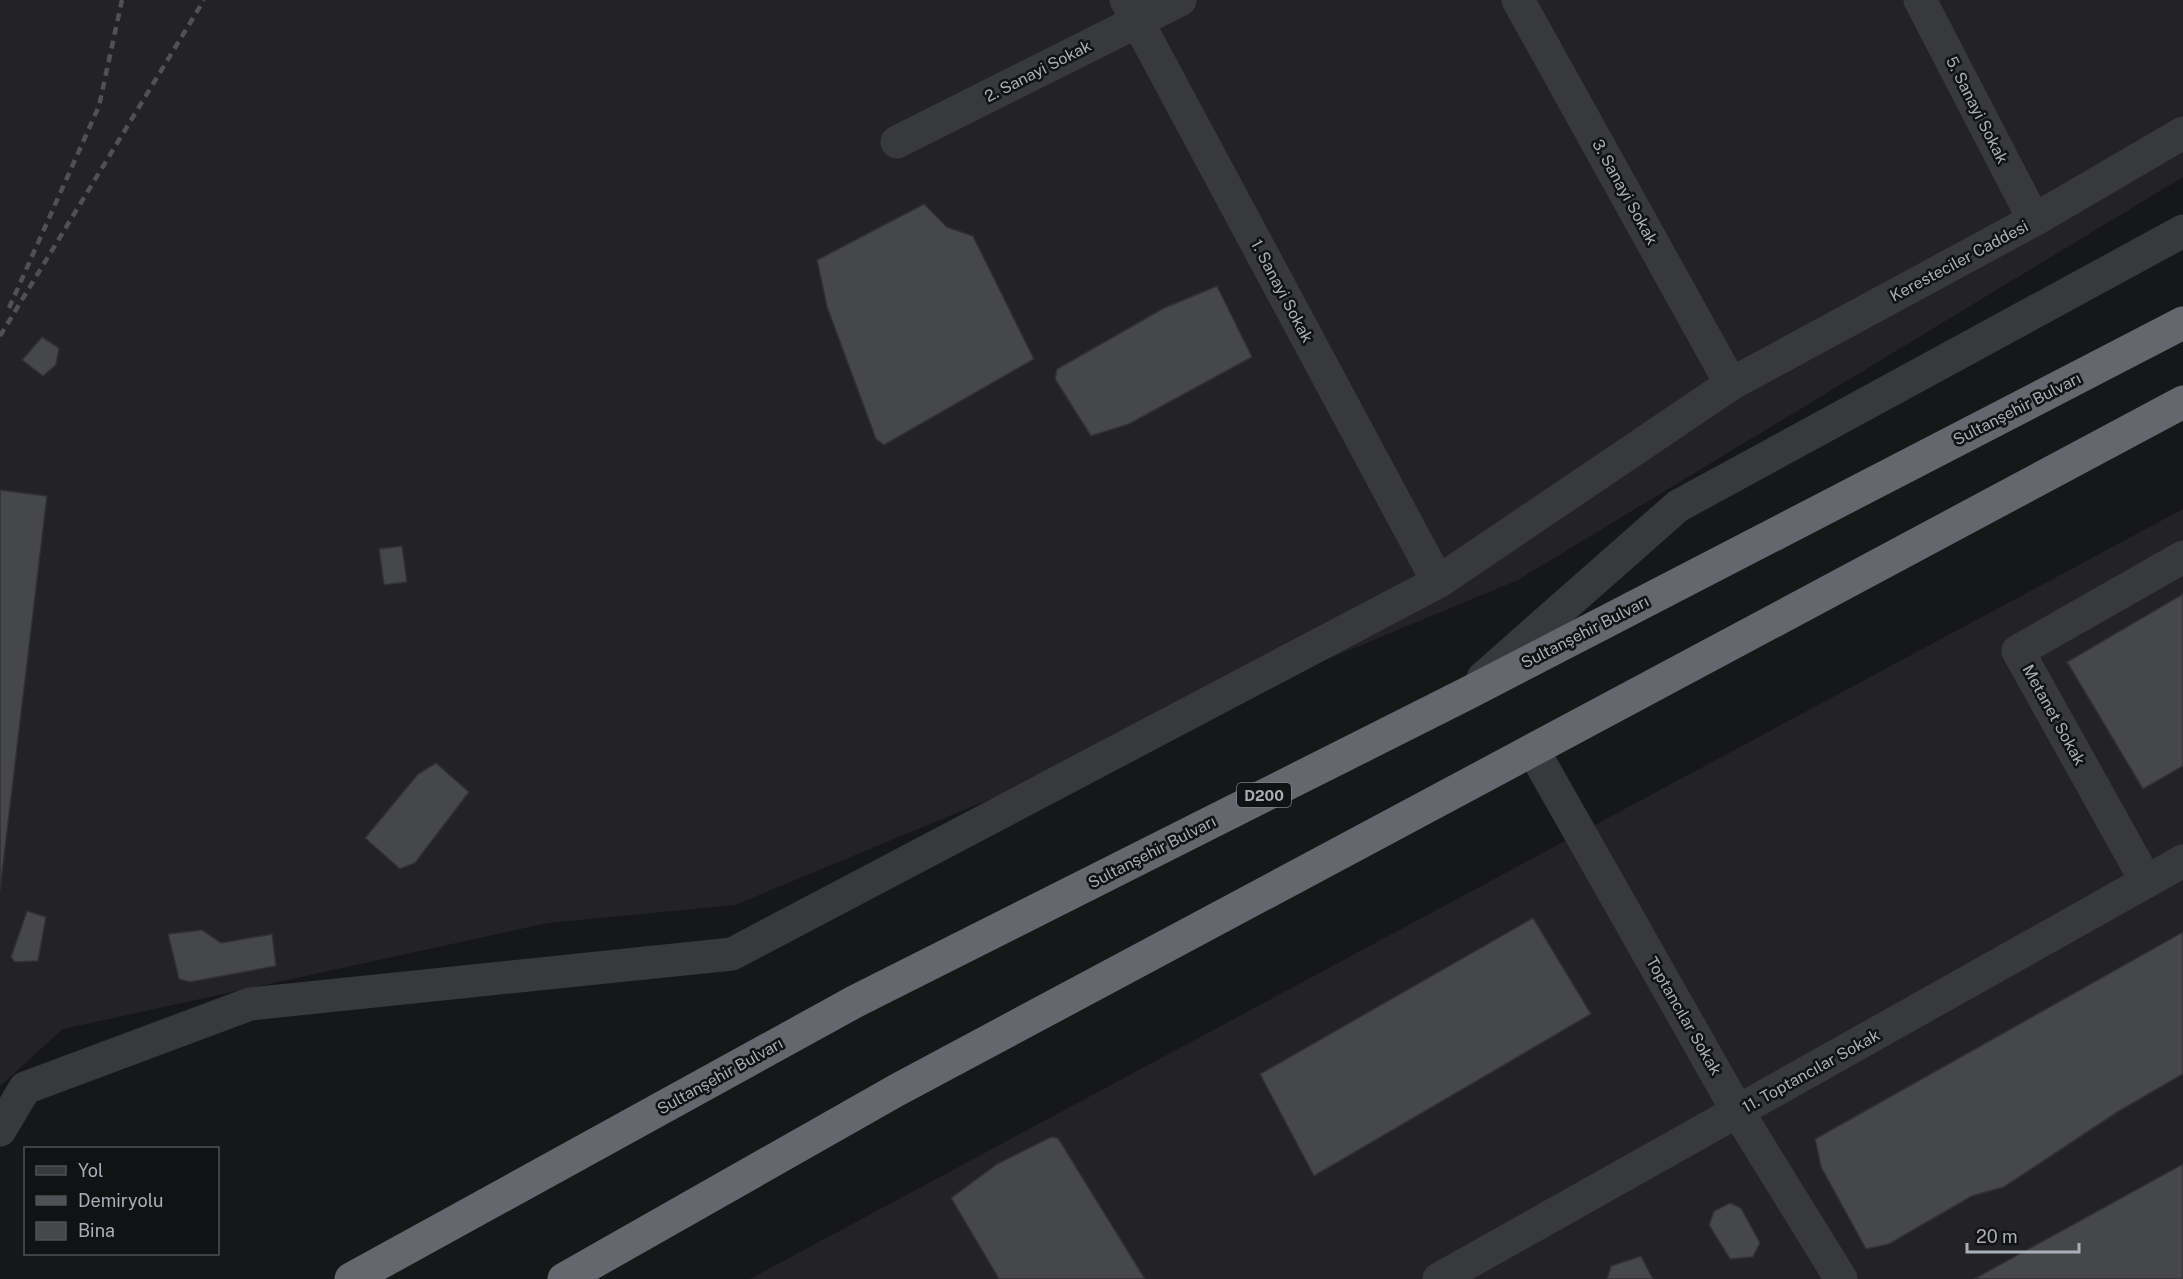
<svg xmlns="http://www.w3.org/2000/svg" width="2183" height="1279" viewBox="0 0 2183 1279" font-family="'Public Sans',sans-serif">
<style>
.built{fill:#232325}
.building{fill:#46474b;stroke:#313134;stroke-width:1.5}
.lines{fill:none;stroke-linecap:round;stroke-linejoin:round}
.minor{stroke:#38393d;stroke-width:33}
.highway{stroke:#64676e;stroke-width:33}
.rail{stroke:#4f5156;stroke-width:4.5;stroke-dasharray:8 6;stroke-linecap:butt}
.labels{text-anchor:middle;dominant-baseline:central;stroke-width:5;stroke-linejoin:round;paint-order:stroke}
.shield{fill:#111213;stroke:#7b8086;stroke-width:1.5}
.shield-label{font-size:15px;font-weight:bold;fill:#a9afb7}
.street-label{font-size:16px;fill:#a9afb7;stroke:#111213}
</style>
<rect width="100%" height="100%" fill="#161718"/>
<!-- built -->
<path class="built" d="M0,0H2183V177L1518,580L735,905L548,923L63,1029L0,1086Z
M2183,509V1279H750Z"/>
<!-- building -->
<path class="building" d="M924,204L947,227L973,236L1034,359L884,445L876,439L827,307L817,260Z
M1217,286L1252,357L1129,424L1091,436L1055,379L1057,369L1164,308Z
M42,337L59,348L56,365L43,376L22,360Z
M0,490L47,496L0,890Z
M402,546L407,582L384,585L379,549Z
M2183,594V766L2143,789L2067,662Z
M436,763L469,792L415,863L400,869L365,838L418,774Z
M27,911L46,917L38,961L15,962L11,957Z
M1533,918L1591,1014L1314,1176L1260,1074Z
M202,930L221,943L272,934L276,966L190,982L179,979L168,934Z
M2183,932V1074L2119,1111L2004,1187L1972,1196L1889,1244L1866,1249L1821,1167L1815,1139Z
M1051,1137L1058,1138L1145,1279H999L951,1198L997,1164Z
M2183,1164V1279H1974Z
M1730,1203L1741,1208L1760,1243L1753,1257L1730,1259L1709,1225L1714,1211Z
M1641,1256L1653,1279H1607L1611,1266Z"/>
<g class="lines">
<!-- minor -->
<path class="minor" d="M1126,0L1438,582
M1518,0L1731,384
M1920,0L2034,220
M897,142L1180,0
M1483,678L1678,506L2183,231
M1533,750L1738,1112L1841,1279
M2146,881L2018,651L2183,557
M0,1130L25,1088L250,1004L732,954L1438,582L1731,384L2034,220L2183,133
M1439,1279L2183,861"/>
<!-- highway -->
<path class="highway" d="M351,1279L856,1001L1466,694L2183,323
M564,1279L897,1090L2183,402"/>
<!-- rail -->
<path class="rail" d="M9,308L99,106L122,0
M0,336L204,0"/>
</g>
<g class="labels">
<!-- shield labels -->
<rect class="shield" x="1237" y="783" width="54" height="24" rx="4.5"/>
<g class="shield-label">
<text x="1264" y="795">D200</text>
</g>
<!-- street labels -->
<g class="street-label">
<text transform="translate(1038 71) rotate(-27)">2. Sanayi Sokak</text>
<text transform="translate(1977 110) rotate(63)">5. Sanayi Sokak</text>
<text transform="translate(1625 192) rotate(61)">3. Sanayi Sokak</text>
<text transform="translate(1959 261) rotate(-28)">Keresteciler Caddesi</text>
<text transform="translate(1282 291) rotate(62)">1. Sanayi Sokak</text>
<text transform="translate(2017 409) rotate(-27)">Sultanşehir Bulvarı</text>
<text transform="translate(1585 632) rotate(-27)">Sultanşehir Bulvarı</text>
<text transform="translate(2054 715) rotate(61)">Metanet Sokak</text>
<text transform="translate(1152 852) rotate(-27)">Sultanşehir Bulvarı</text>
<text transform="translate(1684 1016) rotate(60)">Toptancılar Sokak</text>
<text transform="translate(1811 1071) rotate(-29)">11. Toptancılar Sokak</text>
<text transform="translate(720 1076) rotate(-29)">Sultanşehir Bulvarı</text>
</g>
</g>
<!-- legend -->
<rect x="24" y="1147" width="195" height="108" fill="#111213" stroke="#4e5155" stroke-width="1.5"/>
<rect x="36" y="1166" width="30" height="9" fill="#38393d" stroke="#4e5155" stroke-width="1.5"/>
<text x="78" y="1177" font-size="18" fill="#a9afb7">Yol</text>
<rect x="36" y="1196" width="30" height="9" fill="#4f5156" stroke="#4e5155" stroke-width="1.5"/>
<text x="78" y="1207" font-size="18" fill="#a9afb7">Demiryolu</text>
<rect x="36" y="1222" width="30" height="18" fill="#46474b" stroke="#4e5155" stroke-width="1.5"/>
<text x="78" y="1237" font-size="18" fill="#a9afb7">Bina</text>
<!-- scale -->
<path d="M1967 1243v9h112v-9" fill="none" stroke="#a9afb7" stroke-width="3"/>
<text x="1976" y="1243" font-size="18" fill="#a9afb7" stroke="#111213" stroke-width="4.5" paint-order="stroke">20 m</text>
</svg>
